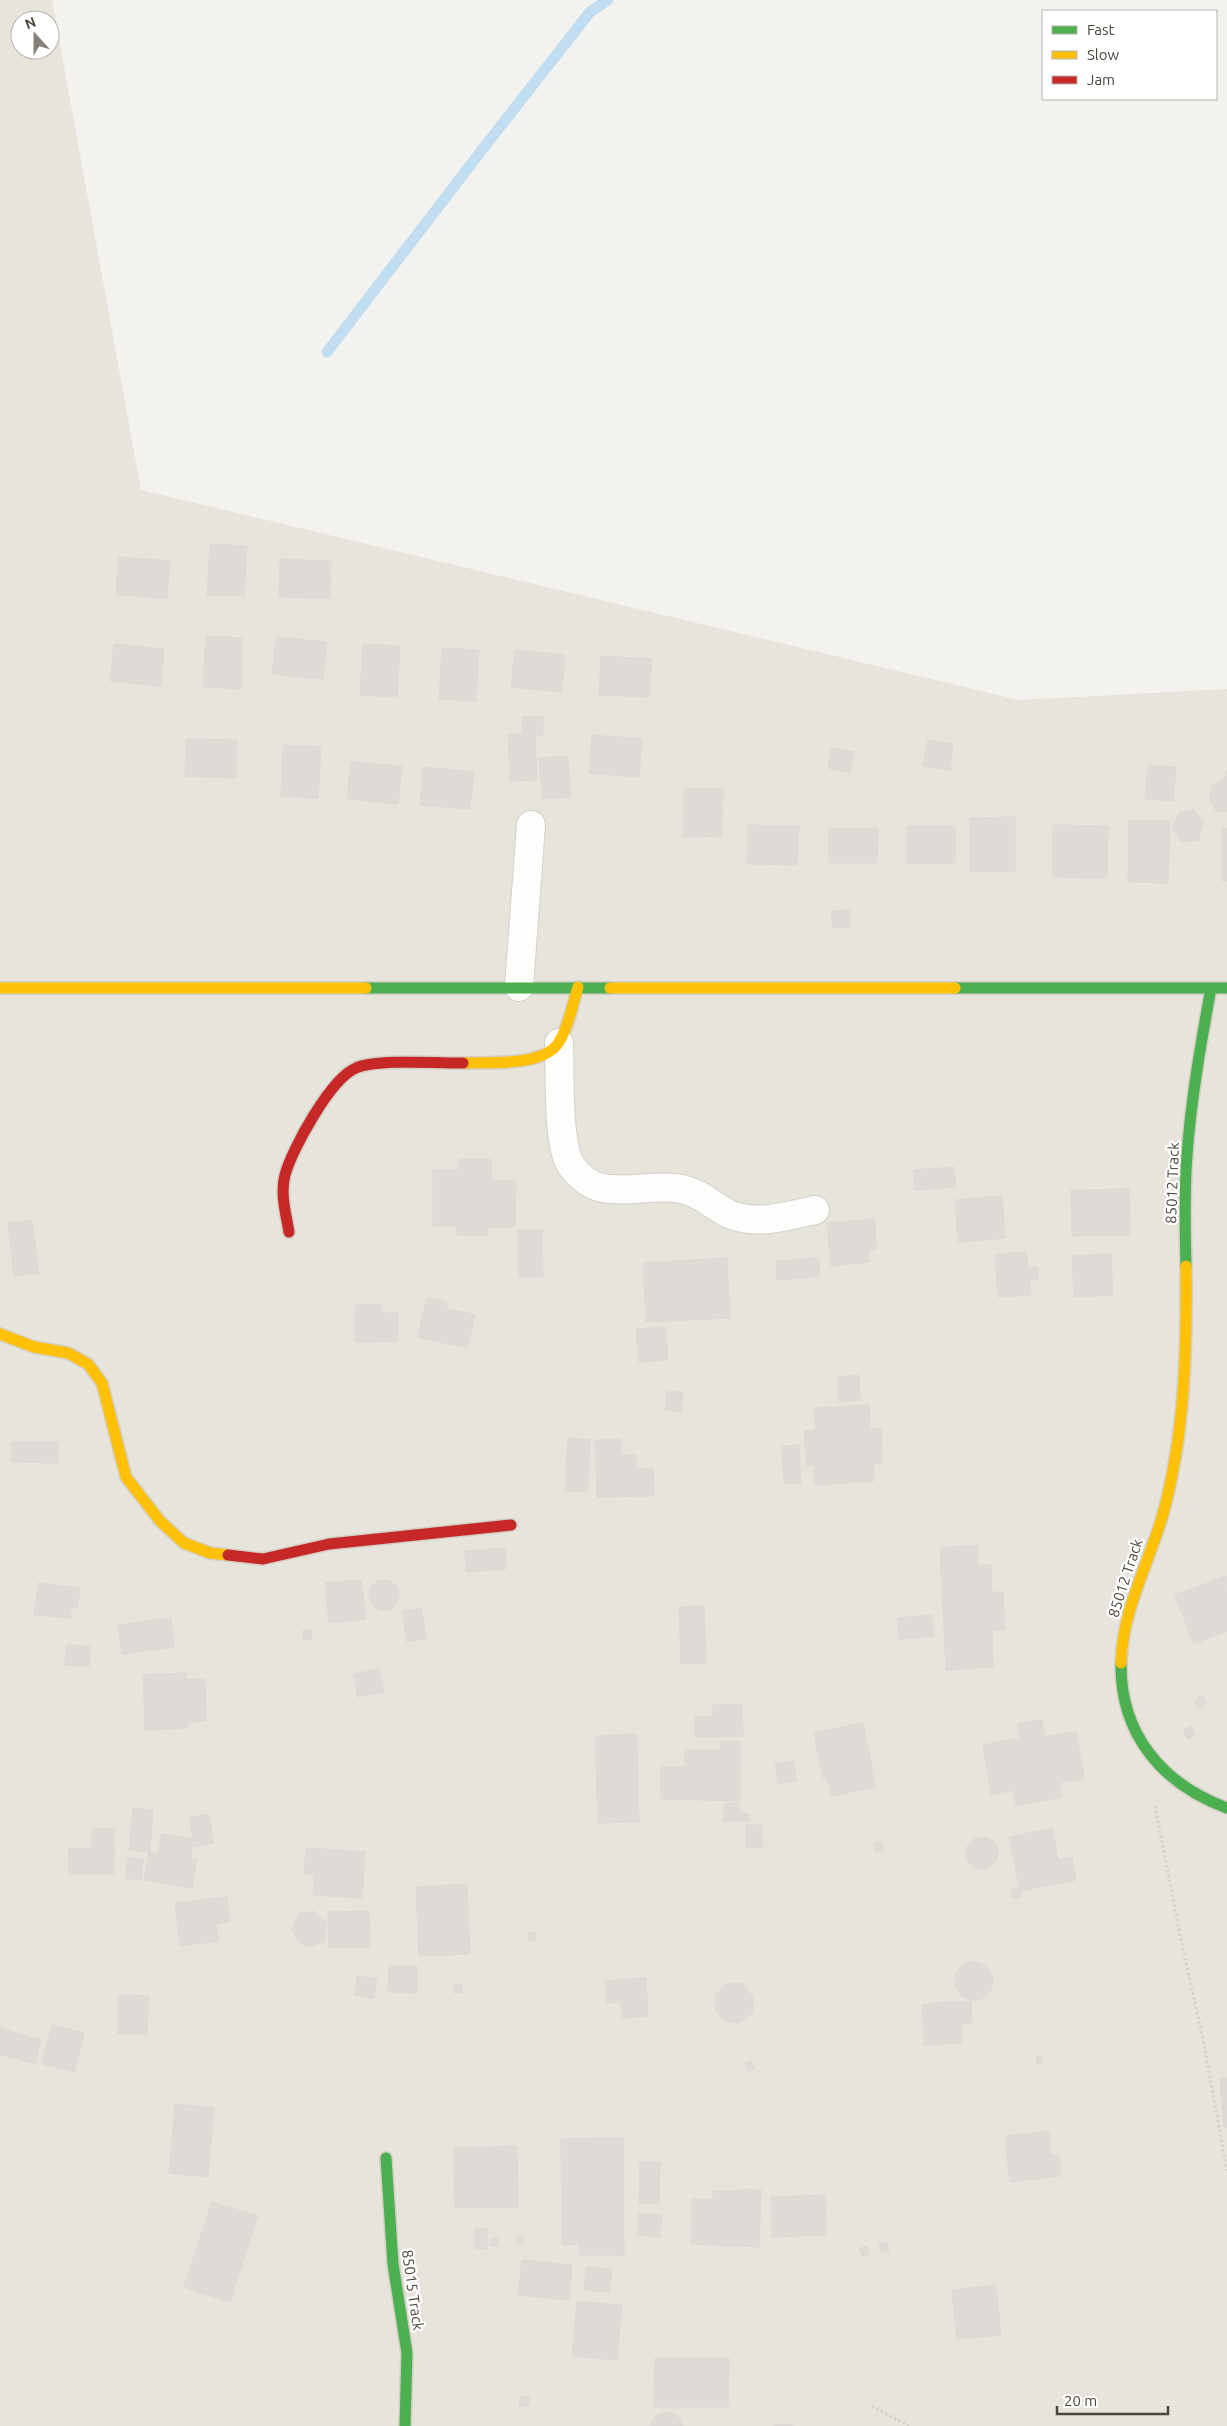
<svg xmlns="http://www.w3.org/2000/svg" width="1227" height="2426" viewBox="0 0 1227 2426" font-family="Ubuntu,sans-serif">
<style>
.residential{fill:#e7e4dc;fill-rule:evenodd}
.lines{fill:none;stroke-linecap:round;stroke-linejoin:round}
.stream{stroke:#c0ddf1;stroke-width:11}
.building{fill:#dedbd6;stroke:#dcd9d4}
.street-casing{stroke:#d2d0cb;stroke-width:30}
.fast-casing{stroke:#d3cfc5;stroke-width:14}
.slow-casing{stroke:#d3cfc5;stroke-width:14}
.jam-casing{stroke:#d3cfc5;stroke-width:14}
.path{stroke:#d3d2cc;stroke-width:3;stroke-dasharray:2.5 2.5;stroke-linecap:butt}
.street{stroke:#fdfdfc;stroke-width:28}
.fast{stroke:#4caf50;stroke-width:11}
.slow{stroke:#ffc107;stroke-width:11}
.jam{stroke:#c62828;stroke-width:11}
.labels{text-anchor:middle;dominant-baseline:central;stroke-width:4.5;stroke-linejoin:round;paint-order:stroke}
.street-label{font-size:15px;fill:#4b4439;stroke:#fff}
</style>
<rect width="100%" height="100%" fill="#f4f2ee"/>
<!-- residential -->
<path class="residential" d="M0,0H52L141,490L1019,700L1227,689V2426H0ZM20,20H50V50H20Z"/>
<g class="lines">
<!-- stream -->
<path class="stream" d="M327,352L485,146L590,12L608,0"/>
</g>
<!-- building -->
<path class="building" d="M210,544L247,546L244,596L207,595Z
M119,557L170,561L167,599L116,594Z
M280,559L331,561L330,598L279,597Z
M206,636L243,638L241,689L203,687Z
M276,637L327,642L323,679L272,674Z
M114,644L164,649L161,686L110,681Z
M363,644L400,646L397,697L360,695Z
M442,648L479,650L476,701L439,699Z
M515,650L565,655L562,692L511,687Z
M601,656L652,659L649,697L599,695Z
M543,716V735L535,736L537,780L510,781L508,734H523L522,717Z
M592,735L642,739L639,777L589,773Z
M186,739L237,740L236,778L185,776Z
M928,740L953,744L950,770L923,766Z
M283,745L321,747L318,798L281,796Z
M831,748L854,752L850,773L828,768Z
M568,756L570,797L542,799L539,758Z
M351,762L402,766L398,804L347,799Z
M1148,765L1176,767L1173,801L1145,799Z
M423,767L474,772L470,809L420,805Z
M1227,771V812H1217L1209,800L1213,784L1224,780Z
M684,788H723L722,836L683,837Z
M1194,810L1204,823L1198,840L1181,842L1172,828L1180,812Z
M1015,817V872H970V818Z
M1129,820L1170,821L1168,883L1128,882Z
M748,825L799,826L797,865L747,864Z
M1053,825L1108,826L1107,878L1053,877Z
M907,826H955V863L907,864Z
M829,828H878L877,863H829Z
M1222,828H1227V881H1222Z
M850,910L851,927L833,928L831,911Z
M459,1159H491V1180H516L515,1227H488V1235H457V1226H433V1170H459Z
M954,1167L956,1187L914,1190V1170Z
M1129,1189L1130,1235L1072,1236L1071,1190Z
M1002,1196L1005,1238L958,1242L955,1200Z
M874,1219L877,1249L868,1250L869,1262L831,1266L827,1223Z
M32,1220L39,1273L14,1276L8,1223Z
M518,1230H542L543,1277H519Z
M1026,1252L1028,1268L1038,1267V1280H1030L1031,1295L998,1297L995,1254Z
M1111,1254L1113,1295L1074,1297L1072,1256Z
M727,1258L730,1318L646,1322L643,1263Z
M819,1258L820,1276L777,1280L776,1261Z
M427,1298L447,1302L446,1308L475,1315L467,1348L418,1337Z
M381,1304V1313H398V1341L355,1342V1305Z
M665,1327L668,1360L639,1362L636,1329Z
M859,1375L860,1400L839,1402L837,1377Z
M667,1391L683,1392L682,1412L665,1410Z
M869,1405L870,1429L881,1428L882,1463H873L874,1481L815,1485L814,1466H807L804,1431L816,1430L814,1408Z
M568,1438L590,1440L588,1492L565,1491Z
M621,1439V1455H636V1468H653L654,1496L597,1497L595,1440Z
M12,1442H58V1463L11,1462Z
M799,1445L801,1483L784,1484L782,1446Z
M977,1545L978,1566L991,1565L992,1592H1003L1005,1629L992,1630L993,1667L946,1670L940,1548Z
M505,1548L506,1569L466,1572L465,1551Z
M1226,1576L1227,1631L1194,1644L1175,1595Z
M369 1595a15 15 0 1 1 30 0a15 15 0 1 1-30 0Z
M361,1580L366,1619L329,1623L325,1583Z
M38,1583L80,1588L77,1608H71L70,1618L34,1615Z
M704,1606L706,1664H681L679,1607Z
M421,1608L426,1638L407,1642L402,1611Z
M932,1615L934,1636L899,1639L897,1618Z
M171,1618L174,1647L122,1654L118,1625Z
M311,1629L312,1639H303V1630Z
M66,1645L90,1646L89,1666L65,1665Z
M379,1669L384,1692L358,1697L353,1674Z
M186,1673V1679H205L206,1721L188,1722V1728L145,1730L143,1675Z
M1201,1695L1207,1702L1200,1709L1194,1702Z
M713,1704H742L743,1736L695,1737V1716H713Z
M1042,1720L1045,1737L1076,1732L1084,1779L1060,1782L1062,1797L1016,1806L1014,1790L991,1795L983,1745L1020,1738L1018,1724Z
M863,1723L876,1787L831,1796L827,1777L823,1778L814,1733Z
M1191,1726L1196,1735L1188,1739L1183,1730Z
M637,1734L639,1822L598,1823L595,1736Z
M720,1741L741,1742L740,1801L661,1799V1767H685V1750H720Z
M793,1761L797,1780L779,1784L775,1764Z
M725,1803H739V1821H723Z
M133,1808L153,1810L150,1852L129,1850Z
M739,1813L749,1814V1821H740Z
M208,1814L214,1843L195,1847L189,1818Z
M746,1825H762L763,1848H746Z
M92,1828H115L114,1874H69V1848L91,1849Z
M1052,1828L1058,1860L1072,1857L1076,1880L1020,1891L1009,1837Z
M162,1834L193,1839L190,1859L197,1860L192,1888L144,1880L149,1852L158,1854Z
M966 1853a16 16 0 1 1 32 0a16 16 0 1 1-32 0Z
M882,1842L884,1851L876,1852L874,1843Z
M306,1848L365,1852L362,1898L313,1895L314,1874H304Z
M127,1858L143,1859L142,1879H126Z
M467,1884L470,1954L419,1956L416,1887Z
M1019,1888L1021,1898H1012V1889Z
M227,1897L230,1922L216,1924L218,1941L180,1946L175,1903Z
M314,1911L326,1923L324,1942L310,1946L298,1942L292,1928L299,1914Z
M369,1911L370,1947L329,1948L328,1912Z
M529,1932L536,1933L535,1941L528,1940Z
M955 1981a19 19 0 1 1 38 0a19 19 0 1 1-38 0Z
M389,1966H417V1993L388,1992Z
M357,1976L377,1979L374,1998L355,1995Z
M646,1978L648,2016L622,2018L621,2002L606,2003L605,1981Z
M727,1983L743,1984L753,1998V2012L740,2023L725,2021L715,2009L716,1994Z
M454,1985H462V1993H454Z
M119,1995L149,1996L147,2035L117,2033Z
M953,2001V2003L971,2002L972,2023L961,2024L962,2043L924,2045L922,2005Z
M52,2025L84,2033L74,2072L42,2064Z
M0,2028L41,2040L35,2064L0,2054Z
M1041,2055L1043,2062L1037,2064L1036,2057Z
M752,2061L754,2069L748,2071L745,2063Z
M1220,2078H1227V2128H1224Z
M175,2104L214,2108L208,2177L169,2173Z
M1049,2131L1051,2156L1059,2155L1061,2176L1010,2182L1005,2136Z
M623,2138L624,2255H579V2244L562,2245L561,2139Z
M517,2146L518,2207L455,2208L454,2148Z
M640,2162H660L659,2204H639Z
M739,2189L761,2190L759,2247L691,2244L692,2199L713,2200V2191H739Z
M825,2195L826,2235L772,2237L771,2197Z
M212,2202L258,2216L230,2302L184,2287Z
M638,2213L662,2215L660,2237L637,2235Z
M475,2228H487V2249H475Z
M516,2237H524V2244H516Z
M491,2238H498L497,2246H490Z
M886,2242L889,2251L882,2253L879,2244Z
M867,2246L869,2254L862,2256L860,2248Z
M522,2260L572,2265L569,2300L518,2295Z
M586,2267L612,2269L610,2292L584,2290Z
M996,2285L1001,2335L957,2339L952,2290Z
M577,2301L622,2305L617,2360L572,2356Z
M655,2358H729L728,2407H654Z
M520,2396L530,2397L528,2407L519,2406Z
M665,2412L676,2414L683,2426H650L656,2415Z
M779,2424H786L793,2426H774Z"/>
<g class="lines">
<!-- street casing -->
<g class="street-casing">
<path id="street" d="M519,987L531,825
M559,1043C560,1072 558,1130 567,1157C571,1170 588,1186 603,1188C629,1193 656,1184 682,1189C701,1193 713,1206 729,1214C757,1226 787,1216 815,1210"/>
</g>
<!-- fast casing -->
<g class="fast-casing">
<path id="fast" d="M366,988H610
M955,988H1227
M1186,1266C1185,1229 1184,1192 1187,1155C1191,1099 1201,1043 1211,988
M1121,1663C1120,1734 1162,1784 1227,1808
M386,2158L393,2264L407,2353L405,2426"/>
</g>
<!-- slow casing -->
<g class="slow-casing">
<path id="slow" d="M0,988H366
M610,988H955
M463,1063C489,1062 544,1067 559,1042C568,1029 573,1003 578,987
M0,1334L34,1347L68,1353L88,1364L102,1383L126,1477L160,1521L184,1543L210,1553L228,1555
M1121,1663C1122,1611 1149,1563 1163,1514C1185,1434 1187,1348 1186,1266"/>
</g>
<!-- jam casing -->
<g class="jam-casing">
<path id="jam" d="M289,1232C286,1214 280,1194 285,1175C292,1149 331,1078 356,1068C377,1059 438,1063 463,1063
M228,1555L263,1559L329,1544L511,1525"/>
</g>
<!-- path -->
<path class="path" d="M1155,1806L1181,1940L1204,2044L1227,2171
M872,2406L909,2426"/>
<!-- street -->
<use href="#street" class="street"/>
<!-- fast -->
<use href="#fast" class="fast"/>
<!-- slow -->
<use href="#slow" class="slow"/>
<!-- jam -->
<use href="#jam" class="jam"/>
</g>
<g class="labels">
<!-- street labels -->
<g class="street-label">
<text transform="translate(1172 1183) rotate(-88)">85012 Track</text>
<text transform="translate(1125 1578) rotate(-72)">85012 Track</text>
<text transform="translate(413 2290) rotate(82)">85015 Track</text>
</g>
</g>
<!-- legend -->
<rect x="1042" y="10" width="175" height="90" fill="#ffffff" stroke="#b7b4b0"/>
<rect x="1052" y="26" width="25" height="8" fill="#4caf50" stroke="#b7b4b0"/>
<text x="1087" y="35" font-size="15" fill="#4b4439">Fast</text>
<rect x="1052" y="51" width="25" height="8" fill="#ffc107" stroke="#b7b4b0"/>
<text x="1087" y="60" font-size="15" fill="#4b4439">Slow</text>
<rect x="1052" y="76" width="25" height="8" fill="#c62828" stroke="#b7b4b0"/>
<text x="1087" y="85" font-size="15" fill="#4b4439">Jam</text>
<!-- north arrow -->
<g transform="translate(35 35) rotate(339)"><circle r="24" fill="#ffffff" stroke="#b7b4b0"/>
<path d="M0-4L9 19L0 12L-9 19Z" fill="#868178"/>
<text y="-8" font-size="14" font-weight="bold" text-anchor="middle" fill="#4b4439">N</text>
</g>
<!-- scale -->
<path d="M1057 2406v8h111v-8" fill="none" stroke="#4b4439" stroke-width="2.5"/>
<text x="1064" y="2406" font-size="15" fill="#4b4439" stroke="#ffffff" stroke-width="4" paint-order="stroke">20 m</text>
</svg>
